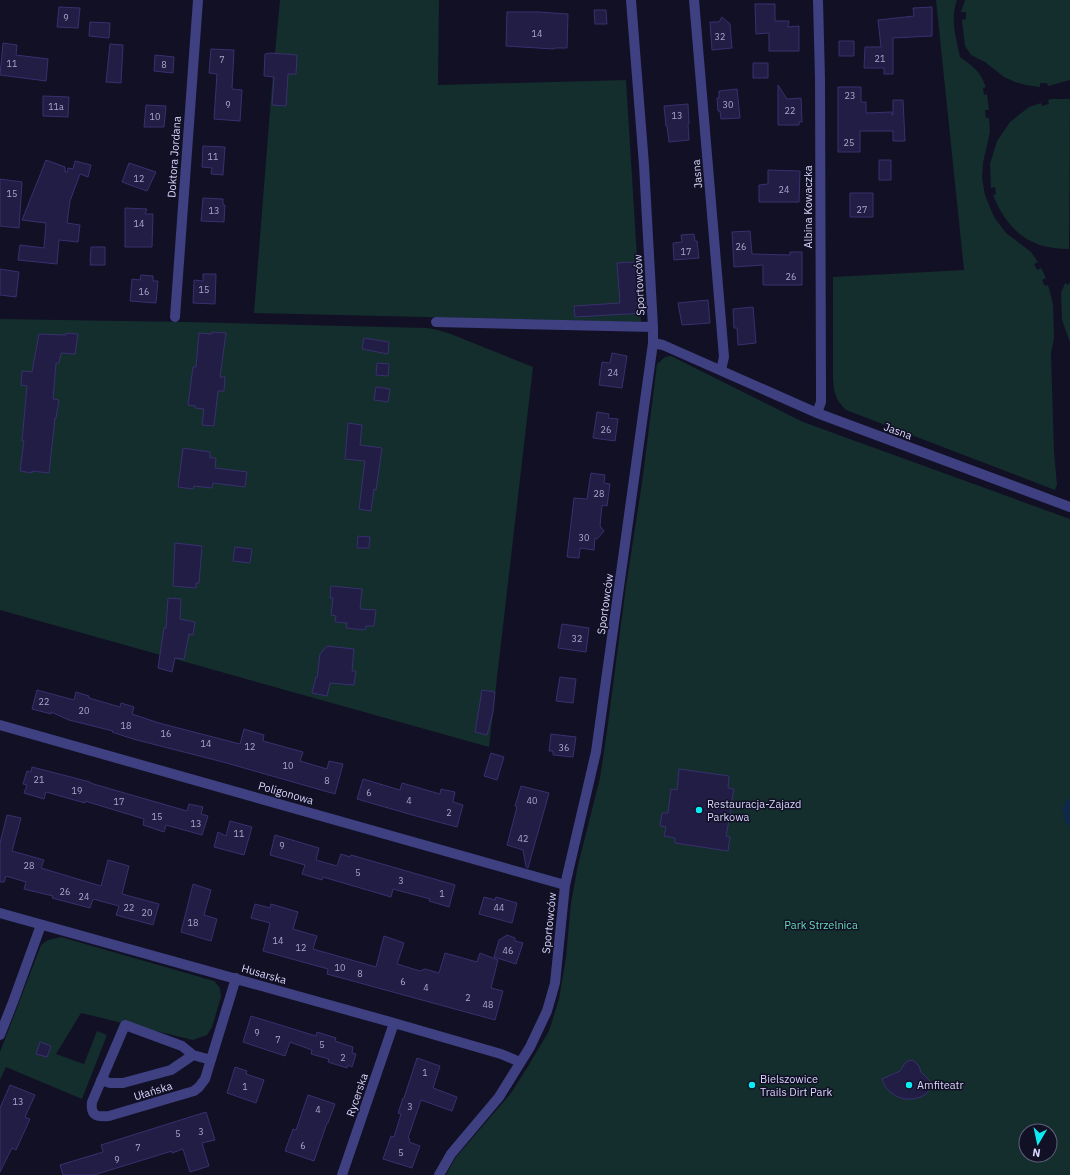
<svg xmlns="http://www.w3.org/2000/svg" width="1070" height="1175" viewBox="0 0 1070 1175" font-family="'IBM Plex Sans',sans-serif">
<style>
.green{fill:#132e2c;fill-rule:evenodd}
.water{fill:#112948}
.building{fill:#221d45;stroke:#38306f}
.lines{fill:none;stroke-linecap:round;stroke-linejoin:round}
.minor{stroke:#3e4081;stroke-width:10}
.poi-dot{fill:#0cebf3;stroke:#121025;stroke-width:1.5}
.labels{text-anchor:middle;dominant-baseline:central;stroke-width:3;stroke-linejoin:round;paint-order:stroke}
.number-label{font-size:9px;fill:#aaa8cf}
.street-label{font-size:11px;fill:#d8d6fd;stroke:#121025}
.poi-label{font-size:11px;fill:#d8d6fd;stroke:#121025;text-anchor:start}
.park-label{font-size:11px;fill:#65dab5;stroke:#121025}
</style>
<rect width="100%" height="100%" fill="#121025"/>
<!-- green -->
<path class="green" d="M280,0H439L438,85L626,80L641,322L254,313L272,85Z
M936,0H957C950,19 956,38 960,57C974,67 980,71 986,87L983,88L984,95L987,94L989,110H985L986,118H989L990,132L983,163L982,178L985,195L994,217L1006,233L1031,252L1038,262L1034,264L1037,270L1041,268L1046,278L1042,280L1045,286L1048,285L1053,304L1054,338L1051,353L1054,452L1057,485L1055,490L846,410C836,400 834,394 833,379V277L964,270Z
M965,0H1070V80L1048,86L1047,83H1040V87L1026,85L1015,82L1004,77L985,62L971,55L965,46L962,20L966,19V12H961Z
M1051,99H1070L1069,249C1029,249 1008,231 993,195L996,194L995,187L991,188L990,164L997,141L1010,122L1029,107L1041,103L1042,106L1049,104L1048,100Z
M1070,282V342L1062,320L1061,293L1065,283L1068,285Z
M0,319L186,322L427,328L438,330L451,334L533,367L489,747L0,610Z
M671,356L803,422L1070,519V1175H446L456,1157L511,1093L527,1068L549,1031L559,999L566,957L571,903L578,865L600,778L607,731L626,586L642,483L657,364L665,357ZM1026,1131H1050V1155H1026Z
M61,937L214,981L220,988L221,997L212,1027L207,1035L193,1040L81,1013L56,1054L84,1064L97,1031L107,1035L82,1099L6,1067L0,1080V1052L41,945L48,940Z"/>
<!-- water -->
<path class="water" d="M1070,796V830L1064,819L1063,811L1061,810Z"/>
<!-- building -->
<path class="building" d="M755,4H775V21H789L788,27L799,26V51H769V33L756,34Z
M59,7L80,8L78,28L57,27Z
M932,7V36L893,38V74H884V68H864L865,47H881L878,20L914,16L913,8Z
M594,10H606L607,24H595Z
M507,12H538L568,14L567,48H555L554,49L506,46Z
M722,17L730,24L732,48L712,50L710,22H719Z
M90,22L110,23L109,38L89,36Z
M839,41H854V56H839Z
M3,43L17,45L16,55L48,59L46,81L0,75Z
M110,44L123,45L121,83L106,82Z
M211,49L234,50L232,89L242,90L240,121L214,119L217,74L209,73Z
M270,53L297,55L296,74H288L286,106L272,105L274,77L264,76L265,54Z
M155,55L174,57L173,73L154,71Z
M753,63H768V78H753Z
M778,85L787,99L801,98L802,122H799V125H778Z
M838,87H861V102H866V113L892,112V115H893V100H903L905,141H893V131H860V152H838Z
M737,89L740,118L721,119L720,111H718L717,98H719V91Z
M43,96L69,97L68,117L43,116Z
M688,104L689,124H688L689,140L669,142L667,126H666L664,106Z
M146,105L166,106L164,127H144Z
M203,146L225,147L223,175L211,174L212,168L202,167Z
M46,160L65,167V172H67L68,168L73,169L75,161L91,165L88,177L80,174L70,201L67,223L80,225L78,242L59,240L57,264L18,260L20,245L44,248L46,223L22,220Z
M879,160H891V180H879Z
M129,163L156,172L147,191L122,182Z
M768,170L800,171L799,202H759V185L768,184Z
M0,179L22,182L19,228L0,226Z
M850,193H873V217H850Z
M203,198L223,199V205H225L224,222L201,221Z
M125,208L147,209L145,214H153L152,247H125Z
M750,231L752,254L790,255V252H802V285H763V265L734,267L732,232Z
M694,234L695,241H697L699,258L674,260L673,243L682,242L681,235Z
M91,247H105V265H90L91,262H90Z
M636,262L638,302H645V313L575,317L574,306L620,303L617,263Z
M0,269L19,272L16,297L0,295Z
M203,274H216L215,304L193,303L194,280L203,281Z
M141,275L153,276V281H158L156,303L130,301L132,279L140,280Z
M708,300L710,323L682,325L678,303Z
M753,307L756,343L738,345L737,328H734L733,309Z
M212,332L226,333L220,377H225L224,391H218L214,426L202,425L204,409L195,408L196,406L188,405L193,367H196L199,333L212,334Z
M66,333L78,334L75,354L61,353L59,363H56L53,399L59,400L56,418H55L49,473L32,471V473L20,471L24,441H22L27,386L21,385L22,371L32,372L39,334L66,335Z
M364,338L389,342L388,354L362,349Z
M612,353L627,356L622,388L599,385L602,362L610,363Z
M377,363L389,364L388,376L376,375Z
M376,387L390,389L388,402L374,400Z
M597,412L609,414L608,418L618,419L615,441L593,438Z
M348,423L362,425L360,445L382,448L376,490L374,489L371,511L359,509L365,461L345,459Z
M183,448L210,452V458H216L215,468L247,472L245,487L213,483L212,488L194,486L193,489L178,487Z
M591,473L605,475L604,483L610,484L607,506L602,505L600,526L604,531L597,539L595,538L594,550L580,548L579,558L567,557L574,498L587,499Z
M358,536L370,537L369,548H357Z
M175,543L202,546L199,583H196V588L173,586Z
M235,547L252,549L250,563L233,561Z
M331,586L362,589L360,609L376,610L374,626H366L365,630L346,628L347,623L335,622L336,616L331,615L333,598H330Z
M168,598L181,599L180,619L195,622L193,635L189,634L184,659L175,658L172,672L158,668L164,628H166Z
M562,624L589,628L586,652L558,648Z
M327,646L354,649L352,671H356L354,685L330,683L327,696L312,693L316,677L317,678L320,654Z
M560,677L576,679L573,703L556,701Z
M37,690L74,700L76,692L89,696V698L120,707L121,703L134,707L132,714L159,723L240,744L244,729L264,735L263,741L303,752L300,761L327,769L329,761L343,764L335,794L223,762L133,739L112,732L113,731L69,720L51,712V714L32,709Z
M482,690L495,692L493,712L487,735L475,732Z
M551,734L576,737L573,757L553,755V751H549Z
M491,753L504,757L497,780L484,776Z
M32,767L90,782V783L187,811L189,804L203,807L201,814L208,816L202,835L166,825L164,832L143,825L144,819L85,801V803L46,792L44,799L24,793L27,785L23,784L27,771L31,772Z
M679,769L729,776L728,788L734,789L730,810H731L726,836L730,837L728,851L675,843V838L664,836L666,827L660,826L662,813H668L671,789L677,790Z
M363,779L400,790L402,783L440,794L441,789L455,792L453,802L463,805L457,827L416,816L357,799Z
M521,786L549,793L528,868L526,867L523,850L507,845L517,807L515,806Z
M7,815L21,818L12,851L44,860L41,868L101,886L108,860L129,866L122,894L159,904L153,925L116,915L119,906L93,899L90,908L52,898L53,896L24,889L26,882L6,876L4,882H0V843Z
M230,821L252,827L244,855L214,847L218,832L226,836Z
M275,835L319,848L316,860L337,866L341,854L350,857L351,855L455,885L449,907L429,901L430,899L393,889L391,897L323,877L322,880L302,874L305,865L270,855Z
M193,884L211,890L204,915L217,919L211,941L181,932Z
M484,897L495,900L496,897L517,903L512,923L479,914Z
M255,904L270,908L271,904L298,912L293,929L317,936L313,949L376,967L384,936L404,943L397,964L420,971L425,969L439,973L445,953L477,962L480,953L498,960L491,988L503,991L495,1020L327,974L328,969L263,951L270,923L251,918Z
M507,935L515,938V941L523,943L516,964L494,957L499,940Z
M251,1016L316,1036L317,1032L336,1038L335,1041L353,1047L352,1053L356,1054L352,1067L348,1065L347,1068L328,1062L329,1059L311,1054L312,1050L290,1042L285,1056L243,1042Z
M40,1042L51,1046L47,1057L36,1054Z
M417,1058L440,1066L433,1088L457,1097L452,1111L421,1100L408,1138L410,1139L409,1142L420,1146L412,1168L383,1159L391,1136L394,1137L401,1114L398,1113L403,1098H404Z
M910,1060L914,1061L919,1066L921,1072L934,1085L926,1094L921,1097L913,1099H904L896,1096L890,1092L885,1086L882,1079L900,1071L905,1063Z
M235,1067L247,1071L246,1074L264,1080L256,1103L227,1093Z
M10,1085L35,1095L25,1117L30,1119L16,1150L12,1148L0,1172V1108Z
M308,1095L335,1104L328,1123H327L314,1161L285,1151L293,1129L296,1130Z
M206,1112L215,1140L202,1143L209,1166L190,1172L183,1149L172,1153V1151L94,1175H63L60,1165L103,1152L101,1145Z"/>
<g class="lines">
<!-- minor -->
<path class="minor" d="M694,0L724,357L721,370
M175,317L198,0
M436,322L653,327
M653,343L663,345L817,413L1070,507
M817,413L821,402V388L820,79L818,0
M0,725L565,885
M0,913L394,1023L501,1054L520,1062
M0,1035L13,1002L41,925
M193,1055L182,1046L125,1025L92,1102C90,1117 98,1117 109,1116L194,1091L199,1087L205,1079L236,978
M101,1080L110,1083H123L171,1070L193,1055L211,1060
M342,1175L394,1023
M439,1175L451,1154L499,1097L530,1047L547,1011L555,983L565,885L596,752L653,343V327L644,165L631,0"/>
</g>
<!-- markers -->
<g class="poi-dot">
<circle cx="699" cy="810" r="4"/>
<circle cx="752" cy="1085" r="4"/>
<circle cx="909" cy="1085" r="4"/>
</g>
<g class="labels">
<!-- number labels -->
<g class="number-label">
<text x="66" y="17">9</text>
<text x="537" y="33">14</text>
<text x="720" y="36">32</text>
<text x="880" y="58">21</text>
<text x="222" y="59">7</text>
<text x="12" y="63">11</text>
<text x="164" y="64">8</text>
<text x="850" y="95">23</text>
<text x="228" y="104">9</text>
<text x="728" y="104">30</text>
<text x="56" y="106">11a</text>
<text x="790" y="110">22</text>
<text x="677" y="115">13</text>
<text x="155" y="116">10</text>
<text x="849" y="142">25</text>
<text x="213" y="156">11</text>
<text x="139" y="178">12</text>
<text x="784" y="189">24</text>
<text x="12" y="193">15</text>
<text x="862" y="209">27</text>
<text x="214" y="210">13</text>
<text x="139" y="223">14</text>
<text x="741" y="246">26</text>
<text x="686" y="251">17</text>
<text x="791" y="276">26</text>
<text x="204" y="289">15</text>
<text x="144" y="291">16</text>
<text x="613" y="372">24</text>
<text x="606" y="429">26</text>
<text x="599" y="493">28</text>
<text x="584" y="537">30</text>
<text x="577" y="638">32</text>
<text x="44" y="701">22</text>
<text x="84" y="710">20</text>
<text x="126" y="725">18</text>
<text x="166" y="733">16</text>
<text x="206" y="743">14</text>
<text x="250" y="746">12</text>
<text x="564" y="747">36</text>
<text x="288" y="765">10</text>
<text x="39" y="779">21</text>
<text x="327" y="780">8</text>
<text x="77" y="790">19</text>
<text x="369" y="792">6</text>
<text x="409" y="800">4</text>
<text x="532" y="800">40</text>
<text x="119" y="801">17</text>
<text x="449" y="812">2</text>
<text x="157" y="816">15</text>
<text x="196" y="823">13</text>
<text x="239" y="833">11</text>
<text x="523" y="838">42</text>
<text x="282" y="845">9</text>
<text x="29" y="865">28</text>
<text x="358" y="872">5</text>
<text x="401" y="880">3</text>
<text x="65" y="891">26</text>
<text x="442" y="893">1</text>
<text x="84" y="896">24</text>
<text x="129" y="907">22</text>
<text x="499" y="907">44</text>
<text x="147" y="912">20</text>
<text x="193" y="922">18</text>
<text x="278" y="940">14</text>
<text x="301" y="947">12</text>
<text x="508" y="950">46</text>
<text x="340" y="967">10</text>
<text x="360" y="973">8</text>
<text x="403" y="981">6</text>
<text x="426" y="987">4</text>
<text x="468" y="997">2</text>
<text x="488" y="1004">48</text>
<text x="257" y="1032">9</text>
<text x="278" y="1039">7</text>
<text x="322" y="1044">5</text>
<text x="343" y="1057">2</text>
<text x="425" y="1072">1</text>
<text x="245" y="1086">1</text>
<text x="18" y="1101">13</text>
<text x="410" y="1106">3</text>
<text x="318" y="1109">4</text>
<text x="201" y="1131">3</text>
<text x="178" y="1133">5</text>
<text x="303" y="1145">6</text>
<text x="138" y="1147">7</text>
<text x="401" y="1152">5</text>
<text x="117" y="1159">9</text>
</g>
<!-- street labels -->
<g class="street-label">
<text transform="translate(174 157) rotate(-86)">Doktora Jordana</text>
<text transform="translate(697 174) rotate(-95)">Jasna</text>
<text transform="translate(808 207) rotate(-90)">Albina Kowaczka</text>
<text transform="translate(639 285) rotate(-93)">Sportowców</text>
<text transform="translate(898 431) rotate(20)">Jasna</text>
<text transform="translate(605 604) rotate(-82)">Sportowców</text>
<text transform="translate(286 793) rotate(16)">Poligonowa</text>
<text transform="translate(549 923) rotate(-84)">Sportowców</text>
<text transform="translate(264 974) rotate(16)">Husarska</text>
<text transform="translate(153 1091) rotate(-17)">Ułańska</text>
<text transform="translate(357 1095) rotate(-71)">Rycerska</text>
</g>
<!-- poi labels -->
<g class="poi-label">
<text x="707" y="804">Restauracja-Zajazd<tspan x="707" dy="13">Parkowa</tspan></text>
<text x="760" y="1079">Bielszowice<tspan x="760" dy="13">Trails Dirt Park</tspan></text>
<text x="917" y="1085">Amfiteatr</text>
</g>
<!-- park labels -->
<g class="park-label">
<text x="821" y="925">Park Strzelnica</text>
</g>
</g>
<!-- north arrow -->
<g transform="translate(1038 1143) rotate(189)"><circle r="19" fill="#121025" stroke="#615f7b"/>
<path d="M0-3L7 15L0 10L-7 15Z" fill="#0cebf3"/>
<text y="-6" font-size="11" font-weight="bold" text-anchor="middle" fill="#d8d6fd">N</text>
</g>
</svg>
